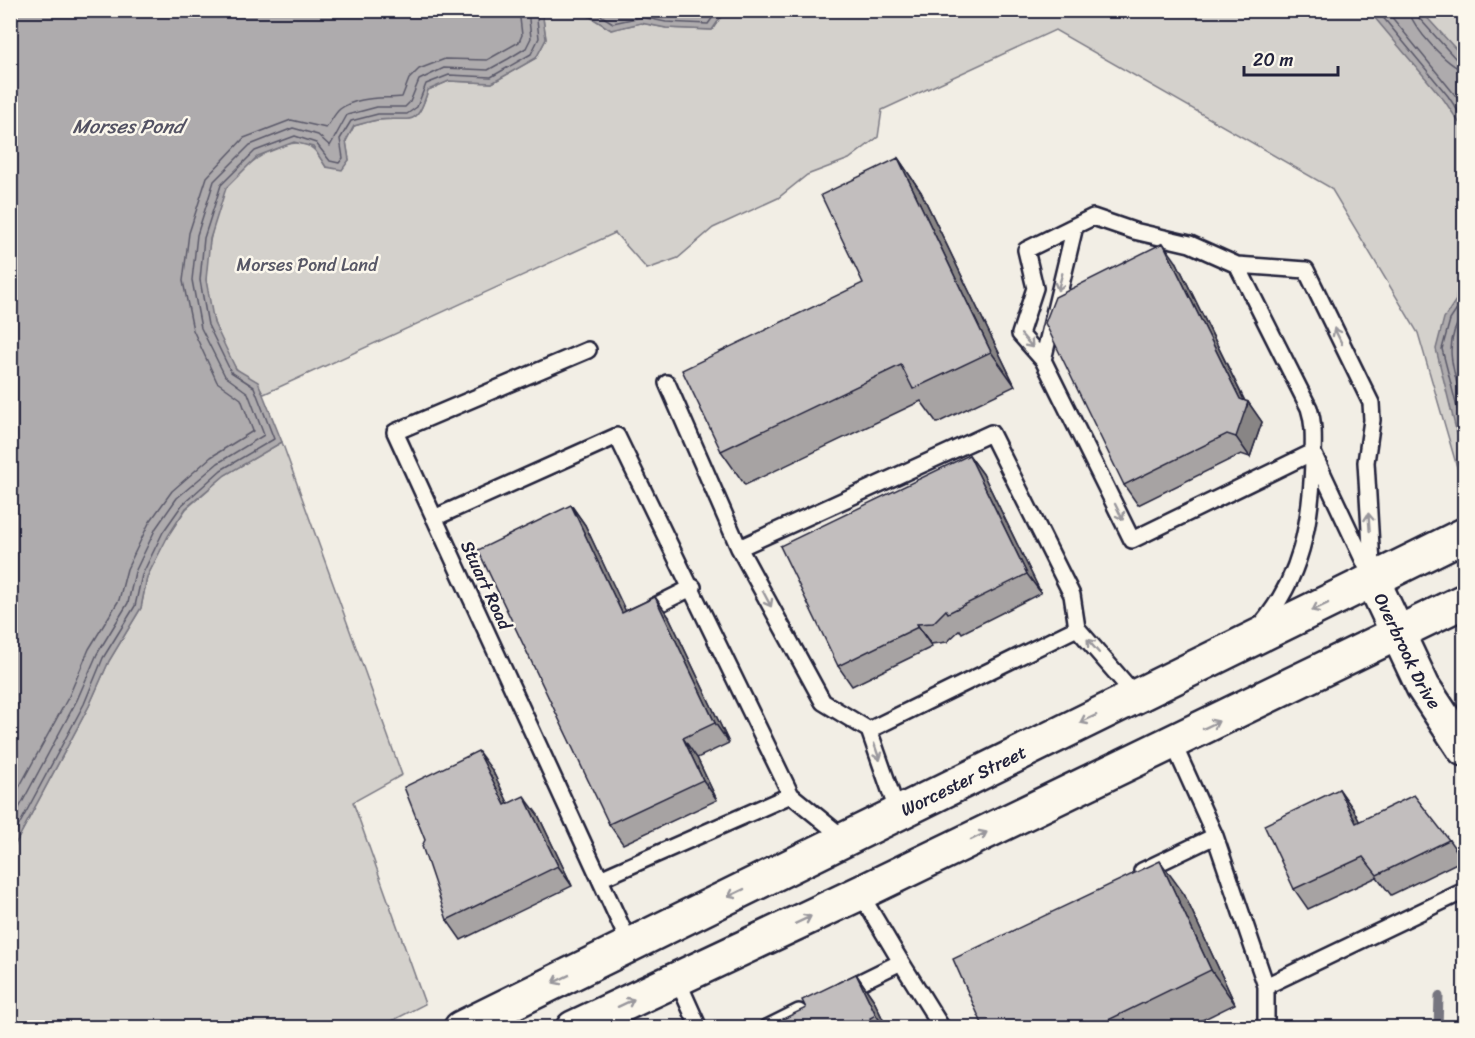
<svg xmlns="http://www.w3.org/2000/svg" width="1475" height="1038" viewBox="0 0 1475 1038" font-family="Sriracha,sans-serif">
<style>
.green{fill:#d4d1cc;stroke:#7b7a84;stroke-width:1.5}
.water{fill:#aeabad;stroke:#76747f;stroke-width:1.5}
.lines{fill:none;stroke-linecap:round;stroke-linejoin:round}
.shore{stroke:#5a5969;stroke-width:1.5}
.stream{stroke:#76747f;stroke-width:9}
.service-casing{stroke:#22223b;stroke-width:20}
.tertiary-casing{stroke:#22223b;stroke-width:38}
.trunk-casing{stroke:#22223b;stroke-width:38}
.service{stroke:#fbf7ec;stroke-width:15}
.tertiary{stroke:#fbf7ec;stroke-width:33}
.trunk{stroke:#fbf7ec;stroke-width:33}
.wall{fill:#a7a3a3;stroke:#22223b;stroke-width:1.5}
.shaded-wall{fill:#888585;stroke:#22223b;stroke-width:1.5}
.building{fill:#c2bebe;stroke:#22223b;stroke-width:1.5}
.oneway{stroke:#99979c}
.labels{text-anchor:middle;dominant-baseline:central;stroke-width:5;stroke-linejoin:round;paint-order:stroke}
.park-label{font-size:18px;fill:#575766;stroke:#fbf7ec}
.street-label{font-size:18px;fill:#22223b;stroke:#fbf7ec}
.water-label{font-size:20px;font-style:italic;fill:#535263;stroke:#fbf7ec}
</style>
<rect width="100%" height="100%" fill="#f2eee5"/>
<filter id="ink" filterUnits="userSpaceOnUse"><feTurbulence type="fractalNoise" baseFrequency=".0167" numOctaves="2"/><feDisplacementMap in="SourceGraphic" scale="12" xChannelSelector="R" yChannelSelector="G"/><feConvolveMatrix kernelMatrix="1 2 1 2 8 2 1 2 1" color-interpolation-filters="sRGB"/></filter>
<g filter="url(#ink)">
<!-- green -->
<path class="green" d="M725,10L1464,11V491L1418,333L1331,188L1055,30L882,110L878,137L849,159L807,175L778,198L713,228L678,258L647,269L615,233L264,394C254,375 244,379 235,367C219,344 208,310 206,281C204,262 216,205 226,188C238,168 291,128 313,149C319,153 322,162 326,167L349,160L346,141L354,126C362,124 370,121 378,120C411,116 416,130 428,90L449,81L492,83L536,58L546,39L542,11H581L611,30L641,23L666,28L712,30Z
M282,442L402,775L353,802L425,1004L386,1024L364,1027L11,1028V852L89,706L109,661L141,608L147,577L167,536L186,509L225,475Z"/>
<!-- water -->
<path class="water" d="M11,10L542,11L546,39L536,58L492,83L449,81L428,90C416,130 412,116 378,120C370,121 362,124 354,126L346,141L349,160L342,170L326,167L313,147L294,142L258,156L226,188L210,239L206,280L214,323L236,369L258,382L282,442L225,475L186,508L168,536L147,577L141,608L109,661L89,706L11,852Z
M581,11H725L712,30L666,28L641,23L611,30Z
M1369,11H1421L1464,58V130L1444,100Z
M1464,241V449L1456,430L1436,349L1444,318L1456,300L1459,260Z"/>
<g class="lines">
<!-- shore -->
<path class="shore" d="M592,10L613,23L641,17L666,22L708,24L718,10
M645,10L667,15L704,16L709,10
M1377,10L1448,96L1464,120
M1386,10L1464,106
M1409,10C1410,25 1450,69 1464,70
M1417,10L1418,17L1456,59L1464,63
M1464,271L1462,302L1450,320L1442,349L1464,435
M1464,312C1440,347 1455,372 1464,409
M10,804L69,696L89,649L119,600L127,569L149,523L172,491L211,457L253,431L241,399L217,382L193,330L183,281L189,233L207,177L244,138L291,120L326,128C331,122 334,114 340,109C357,96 382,99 402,97L409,79L419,69L445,59L487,60L519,42L522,35L519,10
M10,825L77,700L97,654L128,603L135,572L156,528L177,498L218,463L264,435L248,393L225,376L201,328L192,280L197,235L214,181L250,145L293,128L318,135L330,146L347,115L377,107H405L410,102L419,80L444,68L488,70L508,59L526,48L531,38L528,10
M10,842L84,704L103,658L135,606L142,575L163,532L182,505L221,470L274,439L254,387L231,372L208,325L200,280L204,238L221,185L255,151L295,136L316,143L330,161L339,163L343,158L340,139L351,121L378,114H407L417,107L426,84L449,75L491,77L531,54L539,38L536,10"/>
<!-- stream -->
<path class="stream" d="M1438,1028L1439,996"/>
<!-- service casing -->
<g class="service-casing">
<path id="service" d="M1237,265L1309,408C1315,426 1313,443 1313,462C1311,523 1301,578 1261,625
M588,350L395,432L630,945
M1043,360L1075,226
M667,383L739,548L823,702L869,730L898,813
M1313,452L1132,540L1043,360L1020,334L1035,288L1026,250L1093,217L1134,231L1190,244L1237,265L1306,270L1371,403L1372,420L1366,462L1373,581
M1314,455L1369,572
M434,518L617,436L791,795
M739,548L991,433L1072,595L1077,628L1136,696
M653,607L693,587
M869,730L1077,628
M1173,743L1215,836L1266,986V1028
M1142,871L1215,836
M600,879L791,795L845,839
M901,962L942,1028
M677,979L699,1028
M1266,986L1464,891
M842,991L901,962L860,893
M767,1028L799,1012"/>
</g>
<!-- tertiary casing -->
<g class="tertiary-casing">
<g id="tertiary">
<path id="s1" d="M1373,581L1423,687L1464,749"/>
</g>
</g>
<!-- trunk casing -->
<g class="trunk-casing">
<g id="trunk">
<path id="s2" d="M461,1028L1464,535"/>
<path d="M573,1028L860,893L1464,601"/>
</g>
</g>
<!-- service -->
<use href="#service" class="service"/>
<!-- tertiary -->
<use href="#tertiary" class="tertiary"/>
<!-- trunk -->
<use href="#trunk" class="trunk"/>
</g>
<!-- wall -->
<path class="wall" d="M898,158L921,192L1015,386L937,423L921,401L745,485L721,451L863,283Z
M1177,263L1245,401L1248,402L1262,422L1250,457L1241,454L1138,505L1124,485Z
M969,455L983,474L1041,593L962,633L960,630L947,642L931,644L932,647L852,686L838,666Z
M571,505L585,525L625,611L655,597L669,617L729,743L697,758L717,800L623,844L609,824Z
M492,770L508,803L538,815L572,886L461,940L447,920Z
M1339,789L1353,809L1359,821L1449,840L1463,860L1391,895L1377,877L1308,909L1294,889Z
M1184,894L1235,1004L1186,1028H984Z
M856,974L873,999L887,1028H784L806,1008Z"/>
<!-- shaded-wall -->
<path class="shaded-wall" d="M898,158L921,192L1015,386L991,352Z
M1163,243L1177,263L1247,406L1248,402L1262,422L1250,457L1236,437L1240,399Z
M969,455L983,474L1041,593L1027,574Z
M571,505L585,525L636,633L622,613Z
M655,597L669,617L729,743L715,723Z
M917,624L931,644L932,647L918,627Z
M683,738L697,758L717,800L703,780Z
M478,751L492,770L519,825L505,805Z
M1339,789L1353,809L1370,842L1356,823Z
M524,796L538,815L572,886L558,866Z
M1160,861L1184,894L1235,1004L1211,970Z
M856,974L873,999L887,1028H885L876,1015Z"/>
<!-- building -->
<path class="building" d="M898,158L991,352L913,389L901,365L721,451L682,370L863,283L821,195Z
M1163,243L1240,399L1248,402L1236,437L1227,434L1124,485L1045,323L1055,297Z
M969,455L1027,574L948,613L946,610L933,623L917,624L918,627L838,666L780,546Z
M571,505L622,613L655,597L715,723L683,738L703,780L609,824L478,550Z
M478,751L505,805L524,796L558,866L447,920L422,846L425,840L404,787Z
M1339,789L1356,823L1414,795L1449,840L1377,875L1363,857L1294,889L1264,825Z
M1160,861L1211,970L1092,1028H984L953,959Z
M856,974L876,1015L870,1018L874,1028H784L781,1020L806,1008L802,1000Z"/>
<!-- one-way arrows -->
<defs><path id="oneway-shaft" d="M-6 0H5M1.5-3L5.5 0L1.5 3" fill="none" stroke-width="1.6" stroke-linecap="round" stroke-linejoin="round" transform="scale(1.5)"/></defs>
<g class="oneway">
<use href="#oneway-shaft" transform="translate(1060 282) rotate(105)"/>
<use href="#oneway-shaft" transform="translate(1338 336) rotate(-116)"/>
<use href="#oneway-shaft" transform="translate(1027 341) rotate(49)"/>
<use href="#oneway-shaft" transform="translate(1119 512) rotate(64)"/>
<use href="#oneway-shaft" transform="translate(1369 522) rotate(-94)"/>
<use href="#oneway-shaft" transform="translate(767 599) rotate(62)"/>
<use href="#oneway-shaft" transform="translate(1320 607) rotate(154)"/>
<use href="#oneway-shaft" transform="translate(1093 646) rotate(-131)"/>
<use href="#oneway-shaft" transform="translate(1088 719) rotate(155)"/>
<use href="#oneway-shaft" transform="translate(1211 725) rotate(-26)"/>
<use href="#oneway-shaft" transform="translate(877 752) rotate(71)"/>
<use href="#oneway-shaft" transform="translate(979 836) rotate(-26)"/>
<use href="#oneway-shaft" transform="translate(736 893) rotate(154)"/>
<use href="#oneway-shaft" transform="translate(803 920) rotate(-25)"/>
<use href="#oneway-shaft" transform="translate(561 979) rotate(154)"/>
<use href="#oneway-shaft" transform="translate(626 1003) rotate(-25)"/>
</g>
</g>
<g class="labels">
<!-- park labels -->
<g class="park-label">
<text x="307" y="265">Morses Pond Land</text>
</g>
<!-- street labels -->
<g class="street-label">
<text transform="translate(486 585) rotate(65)">Stuart Road</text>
<text stroke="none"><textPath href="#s1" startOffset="78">Overbrook Drive</textPath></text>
<text stroke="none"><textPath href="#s2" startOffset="560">Worcester Street</textPath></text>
</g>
<!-- water labels -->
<g class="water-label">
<text x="128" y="126">Morses Pond</text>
</g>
</g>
<!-- margin -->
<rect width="1475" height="1038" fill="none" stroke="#fbf7ec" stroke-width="36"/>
<rect x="18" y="18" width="1439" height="1002" fill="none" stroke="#22223b" stroke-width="2" filter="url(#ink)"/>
<!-- scale -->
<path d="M1244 66v9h94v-9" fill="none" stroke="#22223b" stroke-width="3"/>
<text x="1253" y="66" font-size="18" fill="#22223b" stroke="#fbf7ec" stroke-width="4.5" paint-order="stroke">20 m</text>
</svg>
